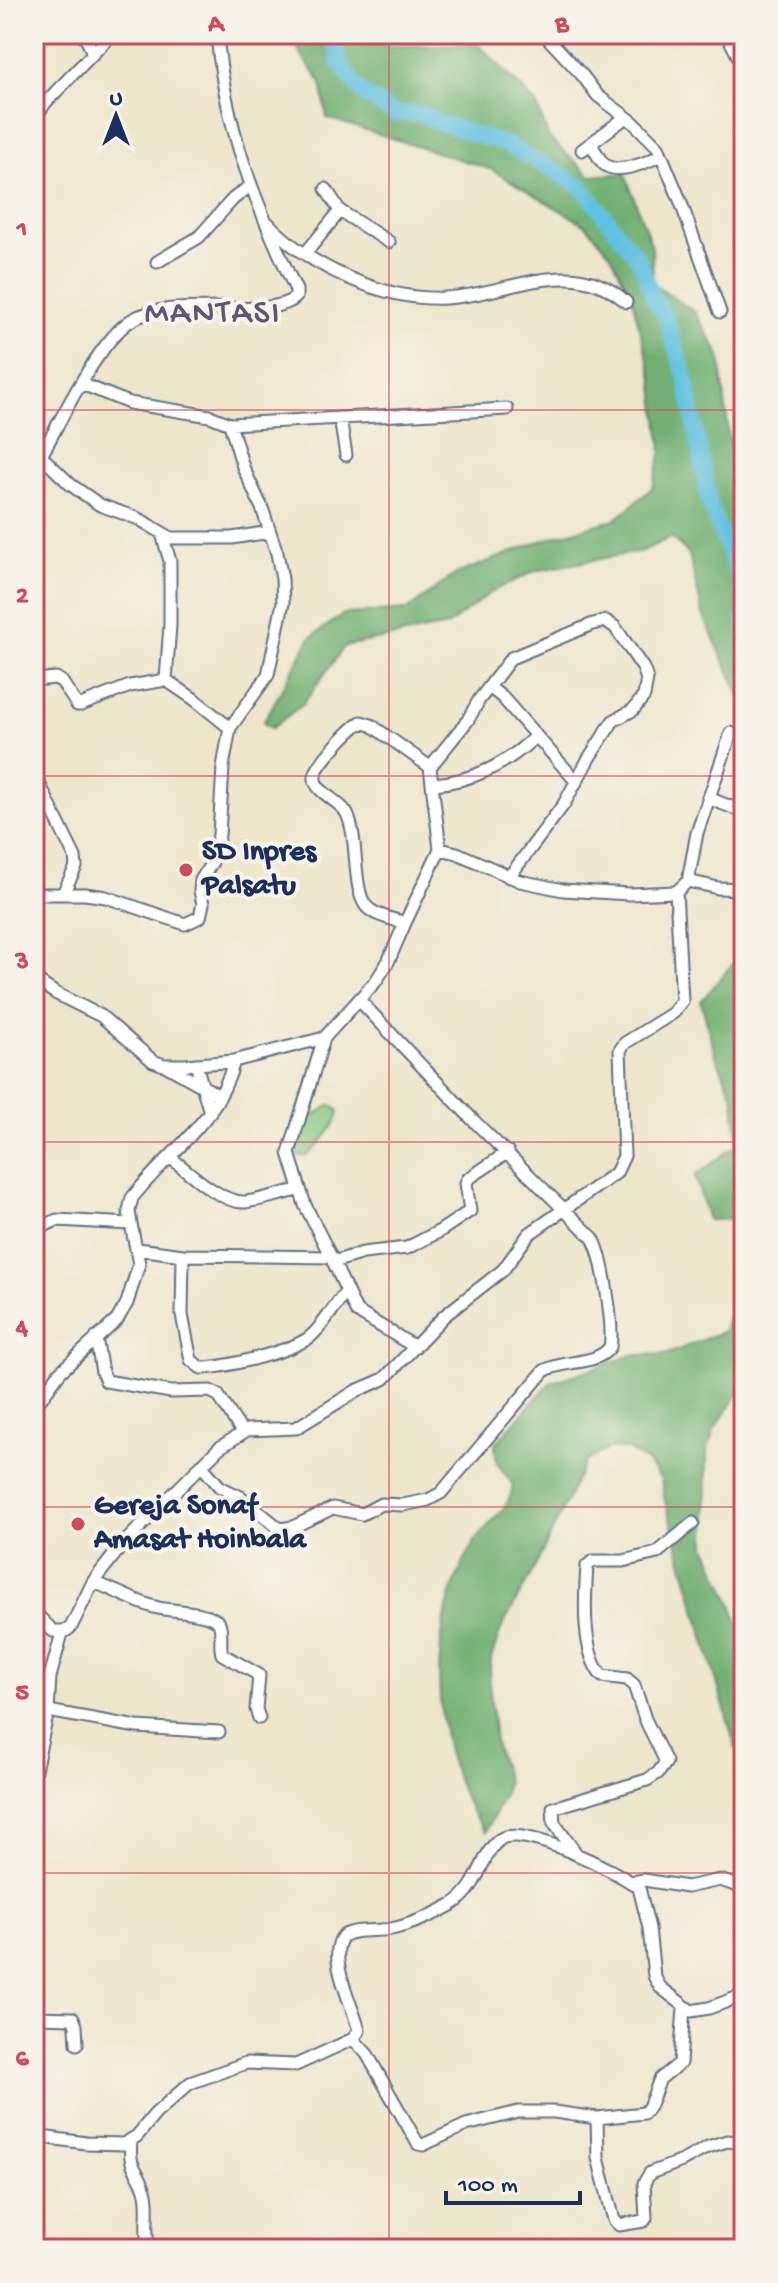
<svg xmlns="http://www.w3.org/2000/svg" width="778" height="2283" viewBox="0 0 778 2283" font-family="'Gochi Hand',sans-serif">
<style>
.green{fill:#8ccc84;stroke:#547e71;stroke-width:2}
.forest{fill:#71b072;stroke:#467068;stroke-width:2}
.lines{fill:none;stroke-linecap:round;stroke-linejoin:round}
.stream{stroke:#61c1e0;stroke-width:3}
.river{stroke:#61c1e0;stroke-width:16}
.minor-casing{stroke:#646f84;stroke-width:15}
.minor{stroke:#fff;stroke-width:11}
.grid{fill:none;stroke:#d1495b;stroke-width:2;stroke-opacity:0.55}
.poi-dot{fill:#d1495b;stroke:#f7f3e8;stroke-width:3}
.labels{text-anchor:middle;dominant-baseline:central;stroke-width:8;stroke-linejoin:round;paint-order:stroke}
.poi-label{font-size:30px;font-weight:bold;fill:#1b2f5e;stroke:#f7f3e8;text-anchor:start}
.quarter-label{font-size:34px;letter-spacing:2px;fill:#5c5774;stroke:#f7f3e8}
.neatline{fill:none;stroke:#d1495b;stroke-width:3}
.grid-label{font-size:26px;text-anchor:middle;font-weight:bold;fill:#d1495b}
</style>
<rect width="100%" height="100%" fill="#f7f3e8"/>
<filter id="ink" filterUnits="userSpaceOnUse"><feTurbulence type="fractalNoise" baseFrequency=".0125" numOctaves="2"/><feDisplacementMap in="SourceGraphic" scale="16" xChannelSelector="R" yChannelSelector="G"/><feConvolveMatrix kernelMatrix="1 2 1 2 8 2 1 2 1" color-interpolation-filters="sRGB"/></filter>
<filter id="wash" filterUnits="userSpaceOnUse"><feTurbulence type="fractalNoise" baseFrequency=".006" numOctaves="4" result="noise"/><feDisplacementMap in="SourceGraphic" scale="32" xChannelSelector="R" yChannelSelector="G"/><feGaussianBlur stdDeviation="1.8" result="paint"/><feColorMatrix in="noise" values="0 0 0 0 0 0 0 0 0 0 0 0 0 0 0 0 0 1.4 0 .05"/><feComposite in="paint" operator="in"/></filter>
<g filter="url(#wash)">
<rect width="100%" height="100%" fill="#ede6ca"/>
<!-- green -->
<path class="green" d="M331,1105L339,1111C338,1123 316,1150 306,1156H299L295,1151L303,1113L314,1115Z"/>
<!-- forest -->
<path class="forest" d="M290,34H365L385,46L478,44L536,103L549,138L591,176L625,173L652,247L653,284L695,312L720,355L729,438L744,482V704L703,615L689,554L671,537L643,551L535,571L493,591L447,626L345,646L303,704L272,728L263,723L311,637L344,614L407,610L456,574L546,539L616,519L653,487L662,451L653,379L631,295L610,253L587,226L490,169L327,118L321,82L303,58Z
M744,951V1219L708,1220L695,1176L738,1144L734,1098L715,1054L701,1001Z
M744,1263V1385L714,1430L707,1453L706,1546L733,1606L744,1646V1744L736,1749L665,1501L661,1479L647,1462L626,1449H608L585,1462L537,1563L501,1629L491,1659L489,1680L495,1743L507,1781L504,1794L486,1832C432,1766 425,1636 464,1562C468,1555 471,1547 476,1540C489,1521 510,1510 513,1485L497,1463L495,1444L550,1383L632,1355L668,1354L724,1331Z"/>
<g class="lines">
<!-- stream -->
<path class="stream" d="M743,595L738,619L744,660"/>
<!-- river -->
<path class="river" d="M332,34L340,64L362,93L395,114H421L443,124L505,144L558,173L582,187L639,260L654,299L665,316L686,379L710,506L741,581L743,595"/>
</g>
</g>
<g filter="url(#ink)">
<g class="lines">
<!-- minor casing -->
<g class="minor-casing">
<path id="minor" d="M84,34L93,53
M544,34L582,75L598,96L633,122L658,147L680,200L720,312
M727,34L744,68
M34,119L46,102L112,34
M591,144C595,150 599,160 605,165C619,175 648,162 661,155
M582,150L626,117
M326,189L340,211
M268,223C309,267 384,301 445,298C510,295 571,252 626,302
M305,254L340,211L389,242
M157,262L199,237L233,199L250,186
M340,418L346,455
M230,424L507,409
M41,456L71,485L100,505L139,519L171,538H232L270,532
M34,469C56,430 95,345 130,321C172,294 270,322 296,297V290C256,205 225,129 217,34
M162,534L170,561V625L166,680L194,699L230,728
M34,680L56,678L62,682L77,705H81L130,686L166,680
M489,687L502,697L576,781
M430,767L468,720L479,700L511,658L593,624L606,621L615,627L643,668L647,679L644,696L633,710L613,721L589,758L564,804L509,877
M430,767L440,849
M34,773L75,857L76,867L63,893
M433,784C474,781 505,765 535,737
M708,798L744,812
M688,881L718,888L744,889
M34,894H85L106,897L185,924L200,917L203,904L200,891L201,880L212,862L219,835L223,767L230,728L268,675L283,603L282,579L277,553L262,508L243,467L230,424L210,416L129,403L82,384
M405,923L440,849L457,853L520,881L563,890L629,894L676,892L688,881L697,833L731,733
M34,979L55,993L101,1016L153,1061L164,1065H185L234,1061L324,1038L376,981L388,962L405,923C393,919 374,916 366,906C352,888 359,839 347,814C341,801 316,793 315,779C313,766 351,729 361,722L371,725L430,767
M196,1064L210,1113
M165,1065L220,1096
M171,1158C188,1171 222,1204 245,1202C263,1200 281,1193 300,1190
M34,1230L57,1220L131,1224L129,1211L132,1198C168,1152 219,1121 234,1061
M138,1249L183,1255L331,1257L305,1205L289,1153L324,1038
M183,1255L182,1315L191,1360L201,1368C224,1368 292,1351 310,1337C324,1325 334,1306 346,1292
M331,1257L356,1311L415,1347
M333,1262L363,1253L407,1248L440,1231L470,1211L466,1183L468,1179L508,1152
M96,1338L102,1372L106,1381L171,1392L210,1391L218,1395L242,1432
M34,1408L60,1372L117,1320L127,1303L139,1264L131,1224
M201,1465L220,1487L241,1497L280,1529L293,1527L333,1508L362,1514L381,1504L403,1505L428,1500L441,1493L544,1371C564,1359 596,1366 610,1347C614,1328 603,1251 592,1237L472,1119L360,1001
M93,1582C114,1589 144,1607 164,1609C176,1611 212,1612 219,1623C223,1631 219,1645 222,1654L259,1675L256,1709L259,1718
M34,1612L53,1631H66L71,1627L93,1582L122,1545L219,1448L247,1430L296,1428L356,1391L384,1379L444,1316L503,1270L529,1234L616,1173L624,1156L620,1050L625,1043L673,1013L682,1001L676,892
M48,1711L137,1727L219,1732
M34,1775L48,1711L50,1677L62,1633
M575,1852L554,1823L553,1808L647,1780L658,1773L666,1762L645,1719L634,1685L627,1679L602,1676C581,1652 585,1596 587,1566L593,1561H623L657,1553L693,1523
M631,1882L644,1880L687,1887L720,1880L744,1888
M34,2017L73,2018L76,2026L77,2044
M353,2039L367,2054L418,2144L423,2145L466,2125L518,2112H554L597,2118L644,2113L649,2107L660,2079L680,2063L684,2008
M597,2118L598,2158L614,2220L619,2225L644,2221L646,2218L644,2183L650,2173L682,2161L708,2147L727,2141L744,2143
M34,2136L86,2143L124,2144L137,2136L155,2114L190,2083L246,2063L296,2065L353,2039L359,2031C354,2007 326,1957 343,1936C357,1928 375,1932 391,1929C411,1925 436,1914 453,1904C480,1887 481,1854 499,1840C520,1822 619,1872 639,1888L649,1928L654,1976L660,1987L691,2011L709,2008L744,1995
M131,2141C128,2170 138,2167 145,2190C151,2208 143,2230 149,2249"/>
</g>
<!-- minor -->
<use href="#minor" class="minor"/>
</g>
</g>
<!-- grid -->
<path class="grid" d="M389,34V2249M34,410H744M34,776H744M34,1142H744M34,1507H744M34,1873H744"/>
<!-- markers -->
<g class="poi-dot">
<circle cx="186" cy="870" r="8"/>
<circle cx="78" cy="1524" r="8"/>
</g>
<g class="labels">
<!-- poi labels -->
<g class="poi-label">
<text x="202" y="853">SD Inpres<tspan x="202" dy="34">Palsatu</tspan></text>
<text x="94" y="1507">Gereja Sonaf<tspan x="94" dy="34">Amasat Hoinbala</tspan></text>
</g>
<!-- quarter labels -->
<g class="quarter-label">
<text x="213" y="315">MANTASI</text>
</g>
</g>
<!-- margin -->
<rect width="778" height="2283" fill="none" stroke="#f7f3e8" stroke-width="88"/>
<!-- north arrow -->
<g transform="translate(116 116)" stroke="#f7f3e8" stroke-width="6" paint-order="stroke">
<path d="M0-6L14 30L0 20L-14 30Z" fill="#1b2f5e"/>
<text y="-12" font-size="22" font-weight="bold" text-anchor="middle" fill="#1b2f5e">U</text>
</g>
<!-- scale -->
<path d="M446 2191v12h134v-12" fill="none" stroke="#1b2f5e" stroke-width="4"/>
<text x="458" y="2191" font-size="24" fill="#1b2f5e" stroke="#f7f3e8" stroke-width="6" paint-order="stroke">100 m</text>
<rect x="44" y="44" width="690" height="2195" class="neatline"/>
<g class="grid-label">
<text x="216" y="31">A</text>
<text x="562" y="31">B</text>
<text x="22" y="236">1</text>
<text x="22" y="602">2</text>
<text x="22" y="968">3</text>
<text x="22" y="1334">4</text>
<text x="22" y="1699">5</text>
<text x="22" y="2065">6</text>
</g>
</svg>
